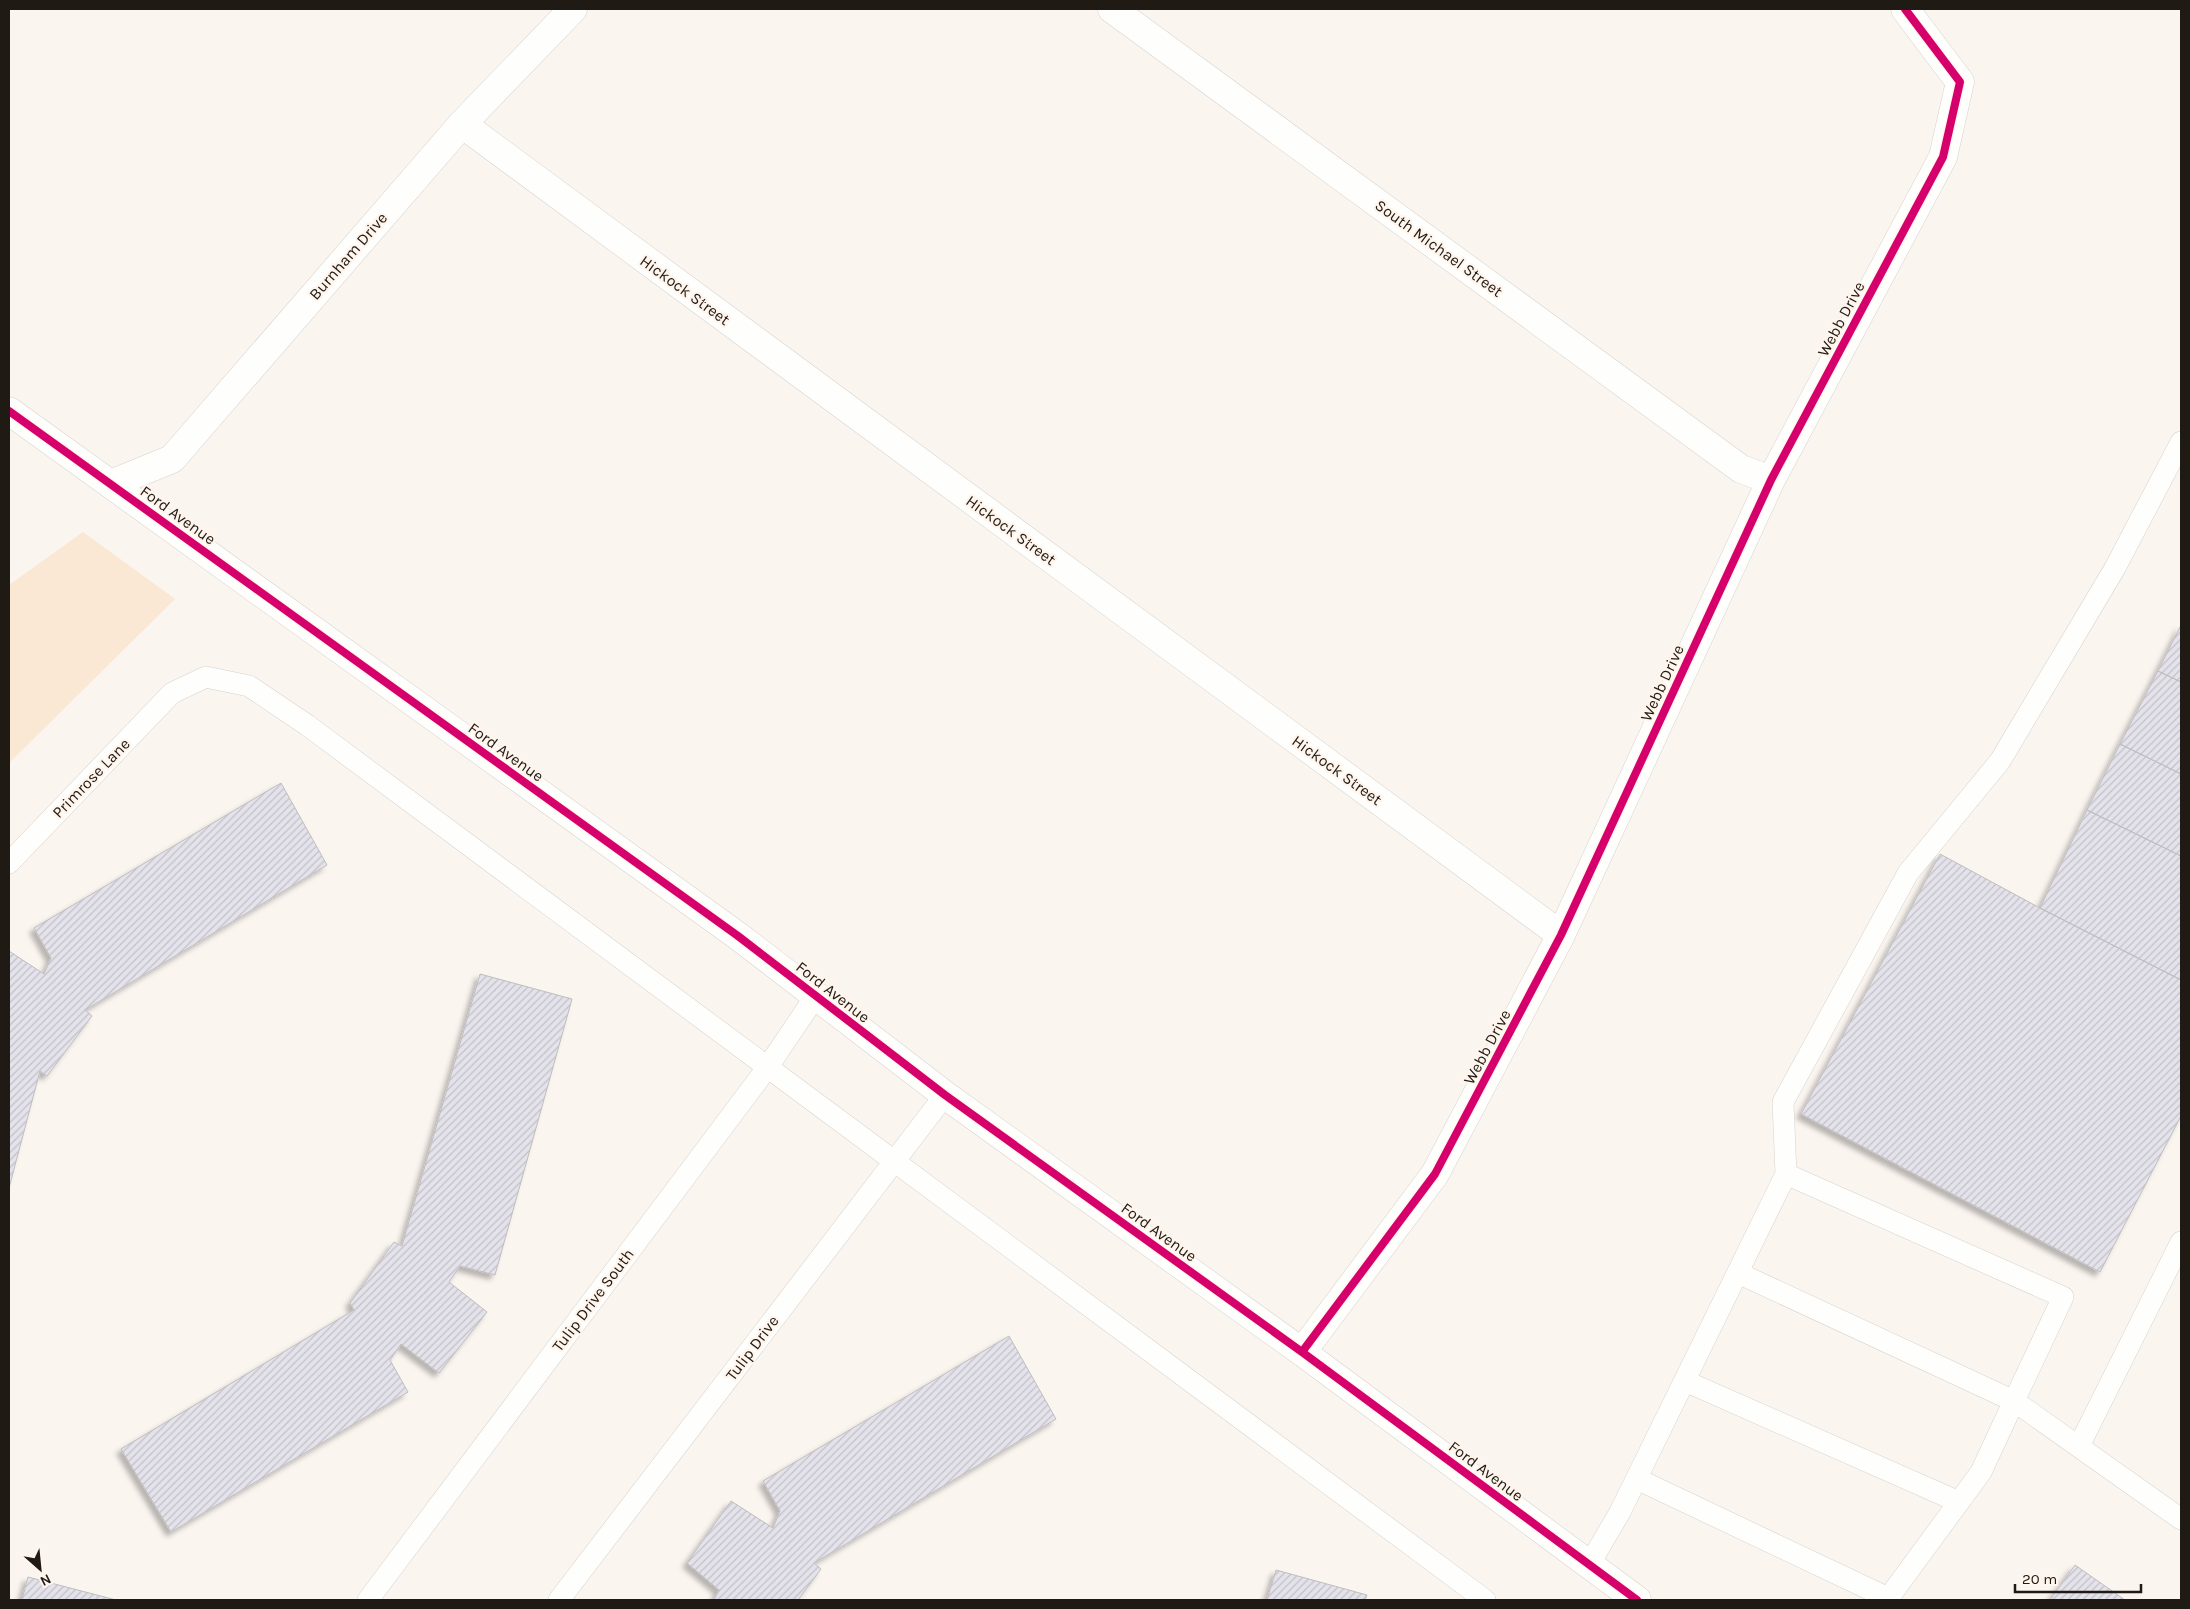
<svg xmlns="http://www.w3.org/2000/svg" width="2190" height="1609" viewBox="0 0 2190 1609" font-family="Karla,sans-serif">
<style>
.park{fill:#fae7d4}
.building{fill:url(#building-hatch);stroke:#bfbdbe;filter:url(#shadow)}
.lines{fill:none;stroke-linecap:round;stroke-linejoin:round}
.lane-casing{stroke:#d8d2cd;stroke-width:22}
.street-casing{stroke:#d8d2cd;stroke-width:29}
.secondary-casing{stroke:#d8d2cd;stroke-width:29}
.lane{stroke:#fefefd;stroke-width:21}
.street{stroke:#fefefd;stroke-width:28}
.secondary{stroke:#fefefd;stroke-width:28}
.cycleway-casing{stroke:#fff5ec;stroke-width:11}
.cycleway{stroke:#d6006c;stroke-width:8}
.labels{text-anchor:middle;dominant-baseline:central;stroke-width:4.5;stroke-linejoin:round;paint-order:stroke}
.street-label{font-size:16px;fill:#1f1a14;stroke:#fff5ec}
</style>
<defs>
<pattern id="building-hatch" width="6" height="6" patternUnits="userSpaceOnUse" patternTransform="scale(1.25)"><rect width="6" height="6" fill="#e4e2ea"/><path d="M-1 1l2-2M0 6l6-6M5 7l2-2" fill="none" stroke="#c3c1c8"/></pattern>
<filter id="shadow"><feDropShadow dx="-4.5" dy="4.5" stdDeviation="2.5" flood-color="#0004"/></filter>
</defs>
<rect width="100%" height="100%" fill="#fbf5f0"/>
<!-- park -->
<path class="park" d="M83,532L175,599L9,763V585Z"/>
<!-- building -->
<path class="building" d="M2181,625V682L2158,671Z
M2158,671L2181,682V774L2120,744Z
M2120,744L2181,774V856L2087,810Z
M281,783L327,865L85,1010L92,1016L47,1076L40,1071L9,1188V951L44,974L51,958L34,928Z
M2087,810L2181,856V980L2040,908Z
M1940,854L2040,908L2181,980V1116L2100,1272L1801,1114Z
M480,974L572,999L495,1275L460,1266L449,1282L487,1312L439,1373L401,1344L390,1360L408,1392L171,1532L121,1449L354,1310L350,1303L394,1242L402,1246Z
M1009,1336L1056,1419L814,1563L821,1569L798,1600H714L719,1590L687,1563L731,1501L773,1528L780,1511L763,1481Z
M2075,1565L2125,1600H2050Z
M1276,1570L1367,1595L1365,1600H1267Z
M28,1577L116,1600H22Z"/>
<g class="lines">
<!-- lane casing -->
<g class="lane-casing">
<path id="lane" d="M9,863L172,693L206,677L249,686L307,725C699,1018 1093,1308 1485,1600
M1738,1273L2014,1401L2063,1297L1786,1174
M1685,1381L1959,1502
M2079,1446L2181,1242
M1637,1479L1888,1598
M1589,1565L1620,1512L1786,1174L1783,1102L1908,873L2000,761L2115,568L2181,442
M368,1600L767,1068L815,997
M559,1600L945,1095
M1887,1600L1981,1472L2014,1401L2181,1519"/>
</g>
<!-- street casing -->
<g class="street-casing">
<path id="street" d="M1112,9L1741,469L1771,480
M462,124L1561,935
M111,484L172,459L462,124L573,9
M1302,1352L1435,1174L1561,935L1771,480L1943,157L1960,82L1905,9"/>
</g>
<!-- secondary casing -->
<g class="secondary-casing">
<path id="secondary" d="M9,411L738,936L945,1095L1302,1352L1637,1600"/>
</g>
<!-- lane -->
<use href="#lane" class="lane"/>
<!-- street -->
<use href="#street" class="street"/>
<!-- secondary -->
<use href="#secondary" class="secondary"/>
<!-- cycleway casing -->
<g class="cycleway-casing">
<path id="cycleway" d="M9,411L738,936L945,1095L1302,1352L1637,1600
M1302,1352L1435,1174L1561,935L1771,480L1943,157L1960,82L1905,9"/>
</g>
<!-- cycleway -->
<use href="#cycleway" class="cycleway"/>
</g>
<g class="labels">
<!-- street labels -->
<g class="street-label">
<text transform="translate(1439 248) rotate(36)">South Michael Street</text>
<text transform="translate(348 256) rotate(-49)">Burnham Drive</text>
<text transform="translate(685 290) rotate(36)">Hickock Street</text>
<text transform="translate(1841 319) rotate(-62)">Webb Drive</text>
<text transform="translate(178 515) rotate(36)">Ford Avenue</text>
<text transform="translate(1011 530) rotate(36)">Hickock Street</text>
<text transform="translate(1662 683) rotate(-65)">Webb Drive</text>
<text transform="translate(506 752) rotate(36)">Ford Avenue</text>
<text transform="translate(1337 770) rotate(36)">Hickock Street</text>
<text transform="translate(91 778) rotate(-46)">Primrose Lane</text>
<text transform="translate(833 992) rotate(38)">Ford Avenue</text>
<text transform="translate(1487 1047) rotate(-62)">Webb Drive</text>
<text transform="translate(1159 1232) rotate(36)">Ford Avenue</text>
<text transform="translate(593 1300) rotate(-53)">Tulip Drive South</text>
<text transform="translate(752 1348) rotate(-53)">Tulip Drive</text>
<text transform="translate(1486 1471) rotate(37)">Ford Avenue</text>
</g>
</g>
<!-- border -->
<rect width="2190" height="1609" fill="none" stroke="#1f1a14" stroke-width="20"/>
<!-- north arrow -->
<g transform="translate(40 1569) rotate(153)" stroke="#fff5ec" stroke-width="4" paint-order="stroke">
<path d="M0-4L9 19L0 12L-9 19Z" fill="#1f1a14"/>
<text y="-8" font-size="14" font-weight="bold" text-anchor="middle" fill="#1f1a14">N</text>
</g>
<!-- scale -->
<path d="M2015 1584v8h126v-8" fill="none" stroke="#1f1a14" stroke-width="2.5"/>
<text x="2022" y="1584" font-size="15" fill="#1f1a14" stroke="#fff5ec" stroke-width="4" paint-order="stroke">20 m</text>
</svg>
